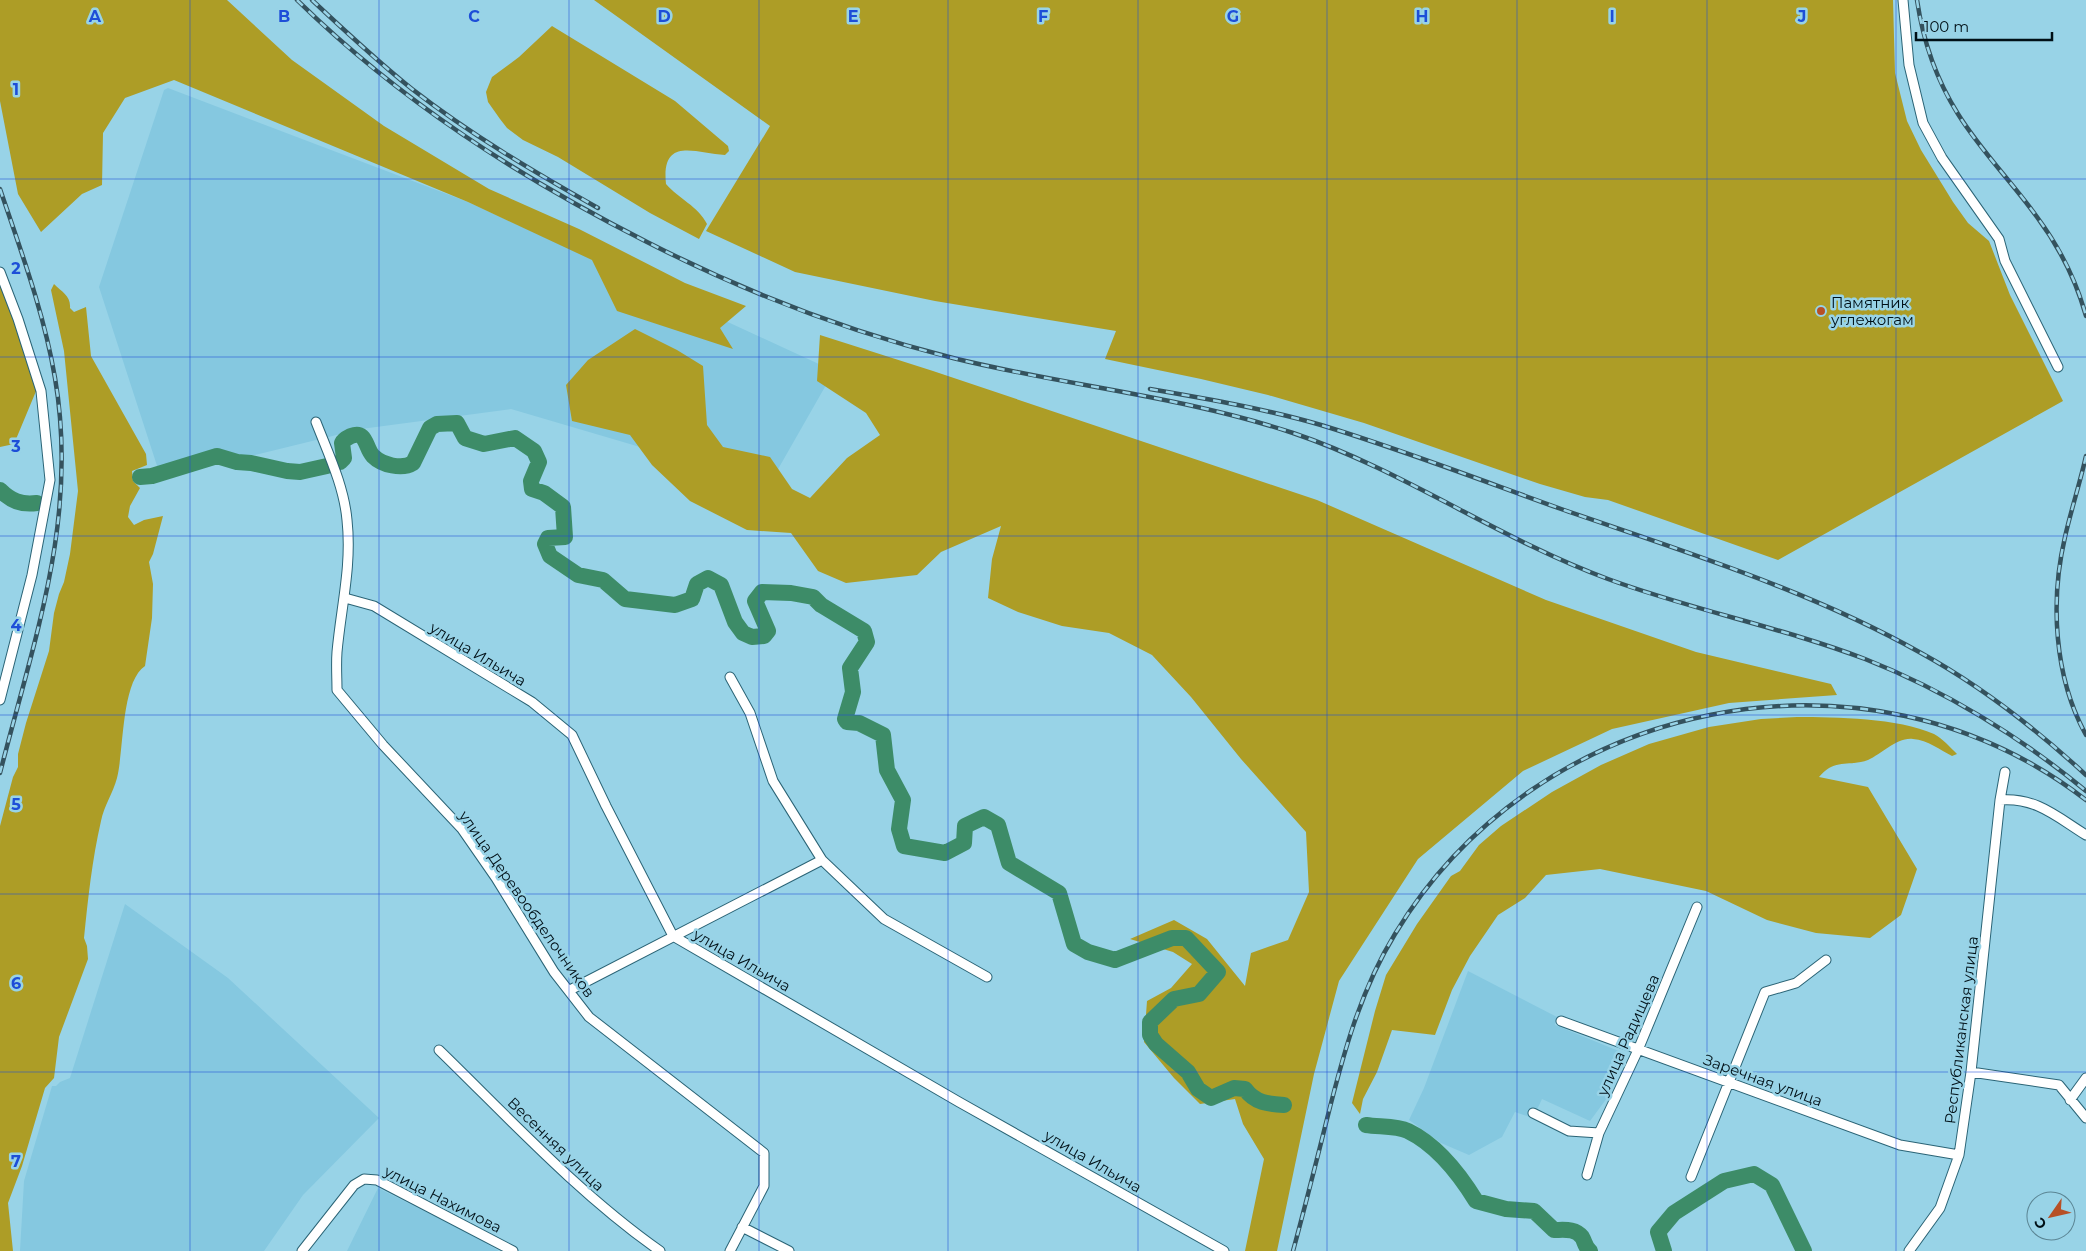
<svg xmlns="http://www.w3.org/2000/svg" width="2086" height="1251" viewBox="0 0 2086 1251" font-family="Montserrat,sans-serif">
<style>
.built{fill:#85c8e0}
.green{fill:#ad9d26}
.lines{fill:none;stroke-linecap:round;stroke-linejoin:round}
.river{stroke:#3d8c68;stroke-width:16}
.minor-casing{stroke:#2b6476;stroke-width:11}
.minor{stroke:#fff;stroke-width:9}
.rail-casing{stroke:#34525e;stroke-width:4.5}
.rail{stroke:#98d3e7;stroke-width:2.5;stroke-dasharray:8;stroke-linecap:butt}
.grid{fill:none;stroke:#1d4ed8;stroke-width:1;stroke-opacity:0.55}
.poi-dot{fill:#b75026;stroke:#98d3e7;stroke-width:2}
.labels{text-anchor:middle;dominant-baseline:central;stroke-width:5;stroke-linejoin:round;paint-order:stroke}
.poi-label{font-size:15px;fill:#001017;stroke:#98d3e7;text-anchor:start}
.street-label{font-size:15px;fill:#001017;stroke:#98d3e7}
.grid-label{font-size:16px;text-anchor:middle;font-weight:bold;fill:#1d4ed8;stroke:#98d3e7;stroke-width:5;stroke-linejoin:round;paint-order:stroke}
</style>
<rect width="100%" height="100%" fill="#98d3e7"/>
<!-- built -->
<path class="built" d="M168,88L468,202L834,371L769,485L511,409L361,429L161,478L99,287L164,90Z
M125,904L228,978L379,1118L303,1195L264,1251H20L24,1181L52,1086H56L60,1082L70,1078Z
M1468,971L1557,1017L1555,1025L1626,1054L1607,1098L1590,1121L1542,1099L1533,1118L1515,1112L1502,1137L1469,1155L1441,1143L1409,1120L1424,1088Z
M378,1188L474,1236L499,1251H347Z"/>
<!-- green -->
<path class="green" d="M0,0H227L292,60L384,126L489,189L579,229L685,283L746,306L720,328L733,349L617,311L592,260L468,202L174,80L125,98L103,133L102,185L82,194L41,232L18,194L0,101Z
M594,0H1893L1895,73L1907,121L1921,150L1953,202L1968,223L1989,241L2010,295L2063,401L1778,560L1608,500L1585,497L1540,484L1364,423L1268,395L1201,379L1105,359L1116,331L935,301L795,272L706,231L770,126Z
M552,26L675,101L728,146L729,151L725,155C695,153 661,136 666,184C679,199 698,206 707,224L699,239L650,213L558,157L523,140L507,128L500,119L488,102L486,92L492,77L519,57Z
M0,280L39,384L14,444L0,447Z
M54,284C62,292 71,296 70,308L74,312L86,307L91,356L146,454L147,465L132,471L133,481L140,488L130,506L128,517L134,525L144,520L163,516L153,554L149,562L153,584L152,618L145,666C121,682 124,751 117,778C113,793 104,806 101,821C92,860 88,899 84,938L87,946L88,959L59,1037L54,1078L45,1088L22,1166L8,1203L13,1251H0V826L13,777L18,767V754L26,723L49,651L54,613L59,594L64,582L70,554L78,491L64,351L51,290Z
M635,329L677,350L703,366L707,425L723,447L770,457L792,489L810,498L847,458L880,435L866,413L817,381L820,335L933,371L1317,500L1546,600L1696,652L1831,684L1837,695L1729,703L1612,729L1523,771L1418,859L1339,981L1314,1074L1277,1251H1245L1264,1159L1243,1124L1235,1099L1200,1104L1174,1078L1144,1042L1147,1001L1171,988L1192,964L1173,952L1130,939L1174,920L1207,939L1245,986L1251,953L1288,940L1309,892L1306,832L1241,759L1191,697L1152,655L1109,633L1062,626L1018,612L988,598L992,559L1001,526L941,552L917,575L846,583L818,571L791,533L747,530L690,501L652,465L630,435L572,421L566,385L588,360Z
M1797,717C1836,717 1898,718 1934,734C1943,739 1950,747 1957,754L1952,756C1940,750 1928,740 1913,739C1897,737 1882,754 1868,760C1848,767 1835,758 1819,777L1868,787L1917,869L1901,915L1870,938L1816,933L1767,920L1706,891L1600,869L1546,875L1525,898L1498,915L1470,956L1452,990L1435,1035L1392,1030L1377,1072L1363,1099L1360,1114L1352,1103L1375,1011L1386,975L1417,924L1451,876L1460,871L1479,845L1501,826L1552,792L1601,765L1649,744L1709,727L1761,719Z"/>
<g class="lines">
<!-- river -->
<path class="river" d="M340,462L344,458L342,443C344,439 347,438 351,436C367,430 365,448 373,456C382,465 402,470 413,463L430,428L437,424L457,423L465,438L484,444L515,438L534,451L539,462L531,481L532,489L544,493L563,507L565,537L548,538L545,544L550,556L578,575L603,580L625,599L675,605L692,599L697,584L708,578L721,585L735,622L743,633L752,637L764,636L768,631L755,601L762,592L791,593L813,597L821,605L864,631L867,642L850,668L853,692L845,719L847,722L859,723L883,735L887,770L903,800L899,829L904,846L945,853L964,843L965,826L984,817L998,825L1009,863L1059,893L1074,944L1088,952L1115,960L1172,938H1186L1218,972L1199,994L1174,999L1150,1022V1035L1156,1044L1188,1072L1198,1089L1211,1098L1234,1088L1245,1089C1255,1103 1268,1104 1284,1105
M140,477L152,476L217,456L237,462L251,463L287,471L300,472L327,466
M0,490C11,501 21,505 37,503
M1366,1125C1379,1127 1397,1126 1408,1131C1437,1145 1460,1175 1476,1201L1506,1209L1534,1211L1554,1230C1564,1230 1575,1228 1582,1237C1585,1242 1585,1247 1590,1251
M1664,1251L1658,1232L1674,1213L1724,1181L1754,1174L1772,1185L1804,1251"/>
<!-- minor casing -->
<g class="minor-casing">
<path id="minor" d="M1903,0L1909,65L1923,123L1942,158L1999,239L2005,261L2058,367
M0,272L18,319L41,391L50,480L32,575L0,700
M316,422C328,453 344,486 347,520C352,566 341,607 337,652C336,665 337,678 337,690L383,745L462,829L496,878L554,972L589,1017L764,1153V1186L730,1251
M345,598L374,606L532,702L572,735L606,806L673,936L959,1102L1224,1251
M730,677L750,713L773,781L822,860L884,919L987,977
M2000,800C2036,797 2057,817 2086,835
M570,990L822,860
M1561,1021L1900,1145L1959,1155
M439,1050C510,1119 579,1194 660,1251
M1971,1072L2059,1085L2086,1118
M2070,1100L2086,1078
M1533,1113L1569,1131L1599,1133
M1587,1175L1599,1133L1638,1050L1697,907
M1691,1177L1765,992L1796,983L1826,960
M742,1227L789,1251
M302,1251L354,1185L364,1179L377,1180L513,1251
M1909,1251L1940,1208L1959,1155L1971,1072L2000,800L2005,772"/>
</g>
<!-- minor -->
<use href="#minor" class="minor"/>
<!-- rail casing -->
<g class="rail-casing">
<path id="rail" d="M297,0C400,101 519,177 647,242C745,292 846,331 953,358C1066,386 1182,396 1293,433C1403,470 1499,539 1608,579C1692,610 1781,627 1865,659C1944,690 2021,737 2086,791
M312,0C345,31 377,61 412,89C470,134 534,172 598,208
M1917,0C1923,41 1936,79 1958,114C1981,151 2012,182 2037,217C2060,248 2076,280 2086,316
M0,189C21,251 44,313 55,378C79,518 34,639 0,773
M1150,389C1208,399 1266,409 1321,425C1403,450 1483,481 1564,510C1685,552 1809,590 1921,653C1981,686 2035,728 2086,775
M2086,456C2080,483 2071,510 2065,537C2050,601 2054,677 2086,735
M1293,1251C1305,1207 1316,1163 1327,1119C1343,1055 1360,991 1395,934C1537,698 1866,630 2086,800"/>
</g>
<!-- rail -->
<use href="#rail" class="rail"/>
</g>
<!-- grid -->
<path class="grid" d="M190,0V1251M379,0V1251M569,0V1251M759,0V1251M948,0V1251M1138,0V1251M1327,0V1251M1517,0V1251M1707,0V1251M1896,0V1251M0,179H2086M0,357H2086M0,536H2086M0,715H2086M0,894H2086M0,1072H2086"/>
<!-- markers -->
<circle class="poi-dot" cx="1821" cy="311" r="5"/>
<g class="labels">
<!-- poi labels -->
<g class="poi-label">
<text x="1831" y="302">Памятник<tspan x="1831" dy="17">углежогам</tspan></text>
</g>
<!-- street labels -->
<g class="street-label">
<text transform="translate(478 654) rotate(31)">улица Ильича</text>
<text transform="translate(527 904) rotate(55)">улица Деревообделочников</text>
<text transform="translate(742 960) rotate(30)">улица Ильича</text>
<text transform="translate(1961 1030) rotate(-83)">Республиканская улица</text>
<text transform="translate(1628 1035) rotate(-66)">улица Радищева</text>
<text transform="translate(1763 1080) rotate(20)">Заречная улица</text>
<text transform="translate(556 1144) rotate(44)">Весенняя улица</text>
<text transform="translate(1093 1161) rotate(30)">улица Ильича</text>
<text transform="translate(443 1199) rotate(27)">улица Нахимова</text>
</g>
</g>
<g class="grid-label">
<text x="95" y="22">A</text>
<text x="284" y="22">B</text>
<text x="474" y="22">C</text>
<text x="664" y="22">D</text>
<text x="853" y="22">E</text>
<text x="1043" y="22">F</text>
<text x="1233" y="22">G</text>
<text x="1422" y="22">H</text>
<text x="1612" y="22">I</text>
<text x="1802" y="22">J</text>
<text x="16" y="95">1</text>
<text x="16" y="274">2</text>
<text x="16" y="452">3</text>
<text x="16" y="631">4</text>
<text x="16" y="810">5</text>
<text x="16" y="989">6</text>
<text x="16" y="1167">7</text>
</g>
<!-- north arrow -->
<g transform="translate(2051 1216) rotate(236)"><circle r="24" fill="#98d3e7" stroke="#5b8594"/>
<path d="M0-4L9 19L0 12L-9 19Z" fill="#b75026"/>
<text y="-8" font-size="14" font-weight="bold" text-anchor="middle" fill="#001017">С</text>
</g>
<!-- scale -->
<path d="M1916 32v8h136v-8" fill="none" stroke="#001017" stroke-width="2.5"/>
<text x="1924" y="32" font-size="15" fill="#001017" stroke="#98d3e7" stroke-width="4" paint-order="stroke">100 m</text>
</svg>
